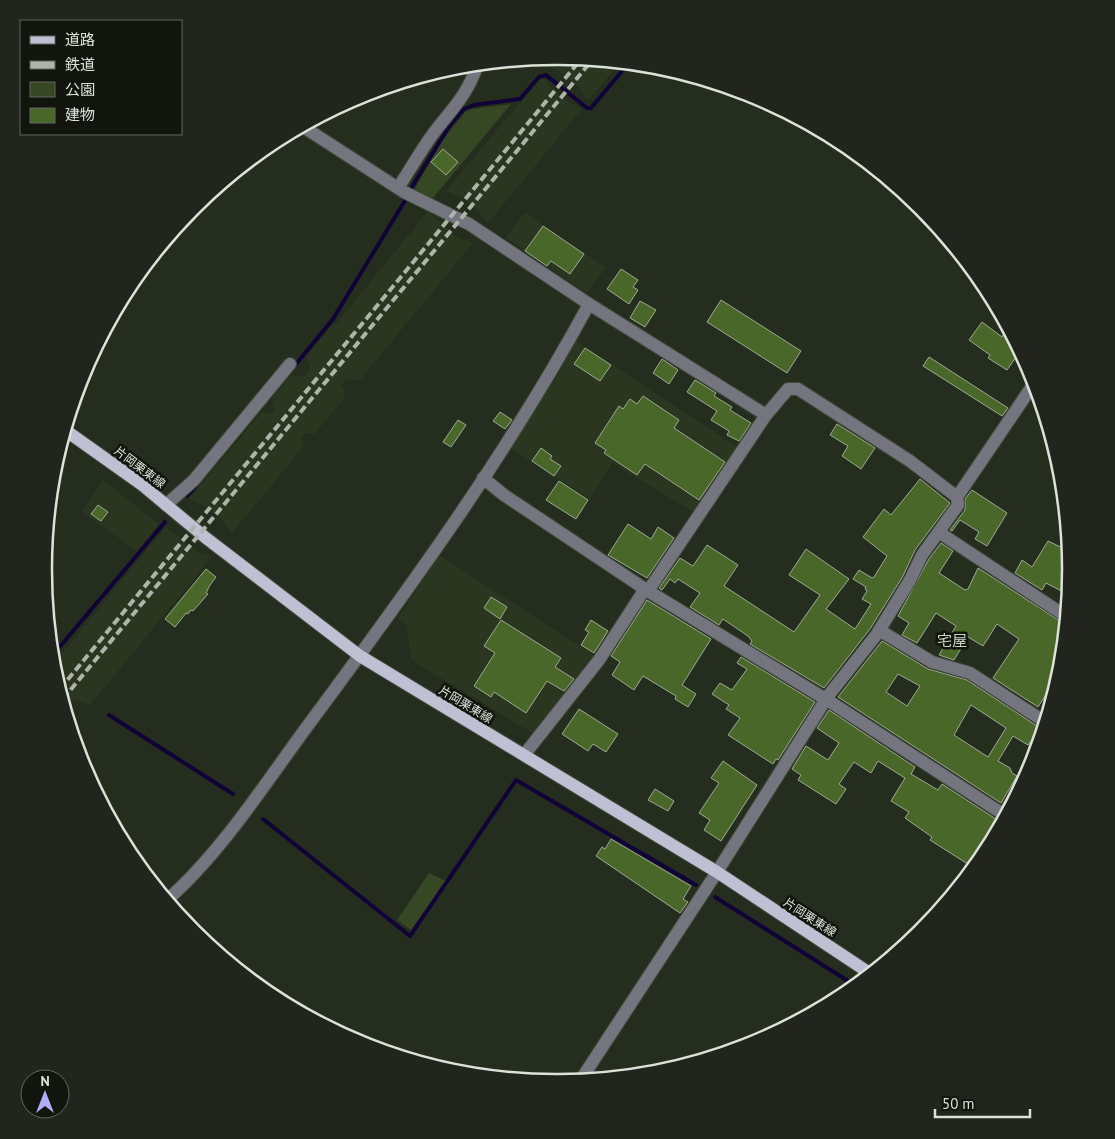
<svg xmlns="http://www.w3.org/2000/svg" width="1115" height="1139" viewBox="0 0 1115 1139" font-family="'PT Sans','Noto Sans JP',sans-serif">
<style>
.built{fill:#2a361f}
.green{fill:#354723}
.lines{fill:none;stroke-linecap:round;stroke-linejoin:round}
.stream{stroke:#110237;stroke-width:4}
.building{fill:#486729;stroke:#9eaa95;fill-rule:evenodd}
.minor-casing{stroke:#424b3c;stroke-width:14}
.major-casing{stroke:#424b3c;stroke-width:14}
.minor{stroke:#75757f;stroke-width:12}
.major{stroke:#c0c0d4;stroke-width:12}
.rail{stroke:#aeb4a9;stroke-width:4;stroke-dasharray:8 4;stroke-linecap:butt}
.labels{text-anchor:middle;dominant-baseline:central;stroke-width:5;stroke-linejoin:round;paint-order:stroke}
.street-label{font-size:12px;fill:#dce2d8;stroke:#11150e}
.quarter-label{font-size:15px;fill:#cad6c1;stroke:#11150e}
.rim{fill:none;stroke:#dce2d8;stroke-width:2.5}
</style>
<rect width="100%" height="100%" fill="#252e1e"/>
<!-- built -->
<path class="built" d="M556,56H558L620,62L590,99H586L578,86L563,74L548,66Z
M540,79H545L551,88L566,100L582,109L488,223L477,210L462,198L446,191Z
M428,211L455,236L473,243L360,380L346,379L341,386L344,388L345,397L315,434L304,433L301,438L304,446L232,533L221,519L205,506L189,499L262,412L271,413L275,409L272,398L291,375L304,376L310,368L306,357L333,324L337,323Z
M525,212L606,268L587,293L506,238Z
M576,341L739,448L695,513L612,463L590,499L509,447L555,380Z
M103,480L159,524L137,551L82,512Z
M166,527L196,551L212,557L90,705L71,699L60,689L53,664Z
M439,555L595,656L534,734L411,660L407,626L398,619Z"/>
<!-- green -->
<path class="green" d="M511,104L432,199L414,190L441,142L465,112L472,109Z
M429,873L446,881L411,930L397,920Z"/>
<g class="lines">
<!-- stream -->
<path class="stream" d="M410,190L450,125L464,109L474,105L520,99L539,77L546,75L587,108H591L629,63
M296,364L333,319L406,199
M187,496L195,487
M52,656L165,522
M109,715L233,794
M263,819L410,936L516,780L696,885
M715,897L856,986"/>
</g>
<!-- building -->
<path class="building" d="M443,149L458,162L446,175L431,162Z
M543,226L584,254L570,274L551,261L547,266L525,251Z
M621,269L638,280L633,287L638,290L629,304L607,289Z
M721,300L801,351L787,373L707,322Z
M640,301L656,310L645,327L630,318Z
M982,322L1002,337L1004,333L1015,340L1020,351L1007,370L988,358L990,355L969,340Z
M585,348L611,365L600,381L574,364Z
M929,357L1008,408L1002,416L923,366Z
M662,359L678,370L669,384L653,373Z
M695,380L716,393L714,396L732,407L730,410L751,423L739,441L727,435L729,431L711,420L717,411L687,392Z
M643,396L679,420L674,428L725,462L699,500L645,464L637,475L604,453L606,450L595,443L619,406L623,409L630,399L637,404Z
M500,412L512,420L505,429L493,421Z
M458,420L466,425L451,447L443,442Z
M837,424L875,448L861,469L842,456L848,446L830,435Z
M541,448L552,456L550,459L561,466L554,476L532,461Z
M920,479L950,503L915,550L903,576L870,629L824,688L750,644L752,641L748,636L723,619L719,625L690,607L700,593L678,579L675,583L670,579L662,590L659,588L680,558L693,566L707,545L738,565L724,586L794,632L820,595L789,575L806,549L849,579L826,609L855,629L871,604L862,599L867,591L865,589L866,587L853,579L859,570L872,578L874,577L887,556L863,537L884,509L891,515Z
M559,481L588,500L576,519L546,500Z
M972,490L1007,513L987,546L975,539L979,532L960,520L952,531L950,530L965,510V499Z
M98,505L108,512L101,521L91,514Z
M628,524L651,539L658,527L674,538L647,578L608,555Z
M1048,541L1069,551L1071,570L1069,595L1046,583L1042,590L1015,573L1022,560L1032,567Z
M941,543L953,551L939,573L965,590L968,589L978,568L1066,625L1063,649L1054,665L1061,670L1055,689L1051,687L1038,707L993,678L1019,639L997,624L983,646L968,637L954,660L939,655L956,626L936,613L917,643L902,635L909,623L898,616L929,559Z
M206,569L216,577L210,585L206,593L208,594L193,611L191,610L188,614L186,613L175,627L165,619Z
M491,597L507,607L500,619L484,608Z
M647,600L711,639L682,685L696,694L688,707L675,699L676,696L643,676L634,690L612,675L620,662L611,656Z
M501,620L561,658L555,667L574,679L564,691L547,681L526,713L494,692L491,697L474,686L495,653L484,646Z
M591,620L608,631L594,653L581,645L589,632L585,630Z
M882,641L928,669L967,680L1043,730L1038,747L1030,742L1028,745L1013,736L998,761L1010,768L1012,773L1017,776L1001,803L838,697ZM898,674L920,686L907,706L886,692ZM971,705L1006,728L988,757L954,735Z
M741,657L815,702L778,760L776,759L773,764L728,735L740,718L726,709L729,705L712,694L720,683L732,690L747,669L737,663Z
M579,709L618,734L606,752L593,744L588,751L562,734Z
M829,710L915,767L911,774L938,790L942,784L1002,823L974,868L930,840L932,837L905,818L909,812L891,801L905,778L878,761L871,773L854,762L839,784L846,789L836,804L798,780L801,775L792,769L806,746L828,760L839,743L817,728Z
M723,761L757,785L721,841L704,830L710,820L699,813L719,783L711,778Z
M655,789L674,801L668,811L648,800Z
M611,839L691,886L683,899L688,902L680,913L596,856L602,847L605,849Z"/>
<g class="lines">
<!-- minor casing -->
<g class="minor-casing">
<path id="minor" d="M302,126L404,192L469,224L589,304L766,415L788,389H798L910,461L957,497
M398,188C409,171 419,154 430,138C451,109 465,100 478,64
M483,478L504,495L648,591L832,703L1006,816
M166,505L194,480L290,364
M940,533L1067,617
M648,591L766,415
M879,630L932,662L970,673L1045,722
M524,755L599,660L645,589
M1004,814L1031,768
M167,900C221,853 266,782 309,724C409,589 509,452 589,304
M580,1081L717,872L828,696L877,634L910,580L922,555L958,505L957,497L1035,382"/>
</g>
<!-- major casing -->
<g class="major-casing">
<path id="major" d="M65,430L141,484L206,538L360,656L717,872L871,974"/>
</g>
<!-- minor -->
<use href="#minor" class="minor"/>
<!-- major -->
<use href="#major" class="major"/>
<!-- rail -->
<path class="rail" d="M60,689L582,58
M63,699L593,59"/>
</g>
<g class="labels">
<!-- street labels -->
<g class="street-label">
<text transform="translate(140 467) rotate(37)">片岡栗東線</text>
<text transform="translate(466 704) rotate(31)">片岡栗東線</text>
<text transform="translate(810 917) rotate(33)">片岡栗東線</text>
</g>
<!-- quarter labels -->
<g class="quarter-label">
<text x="952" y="640">宅屋</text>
</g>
</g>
<!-- crop -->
<path d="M0 0H1115V1139H0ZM556 65H558A504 504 0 0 1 1062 569V570A504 504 0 0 1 558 1074H556A504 504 0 0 1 52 570V569A504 504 0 0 1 556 65Z" fill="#21251e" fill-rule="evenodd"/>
<path class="rim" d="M556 65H558A504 504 0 0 1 1062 569V570A504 504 0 0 1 558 1074H556A504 504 0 0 1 52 570V569A504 504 0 0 1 556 65Z"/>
<!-- legend -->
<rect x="20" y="20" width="162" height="115" fill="#11150e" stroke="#62675f"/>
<rect x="30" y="36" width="25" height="8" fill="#c0c0d4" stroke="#62675f"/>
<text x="65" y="45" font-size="15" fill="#dce2d8">道路</text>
<rect x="30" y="61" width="25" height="8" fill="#aeb4a9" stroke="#62675f"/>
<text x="65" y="70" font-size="15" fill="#dce2d8">鉄道</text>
<rect x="30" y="82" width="25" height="15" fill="#354723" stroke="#62675f"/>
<text x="65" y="95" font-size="15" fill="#dce2d8">公園</text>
<rect x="30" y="108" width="25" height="15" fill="#486729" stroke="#62675f"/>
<text x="65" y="120" font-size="15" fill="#dce2d8">建物</text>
<!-- north arrow -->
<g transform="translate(45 1094)"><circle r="24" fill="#11150e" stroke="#62675f"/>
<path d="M0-4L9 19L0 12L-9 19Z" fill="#b1adfa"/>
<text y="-8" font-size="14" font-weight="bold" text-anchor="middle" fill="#dce2d8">N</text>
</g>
<!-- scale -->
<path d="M935 1109v8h95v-8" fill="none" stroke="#dce2d8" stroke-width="2.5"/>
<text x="942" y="1109" font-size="15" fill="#dce2d8" stroke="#11150e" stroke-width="4" paint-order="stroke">50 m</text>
</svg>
